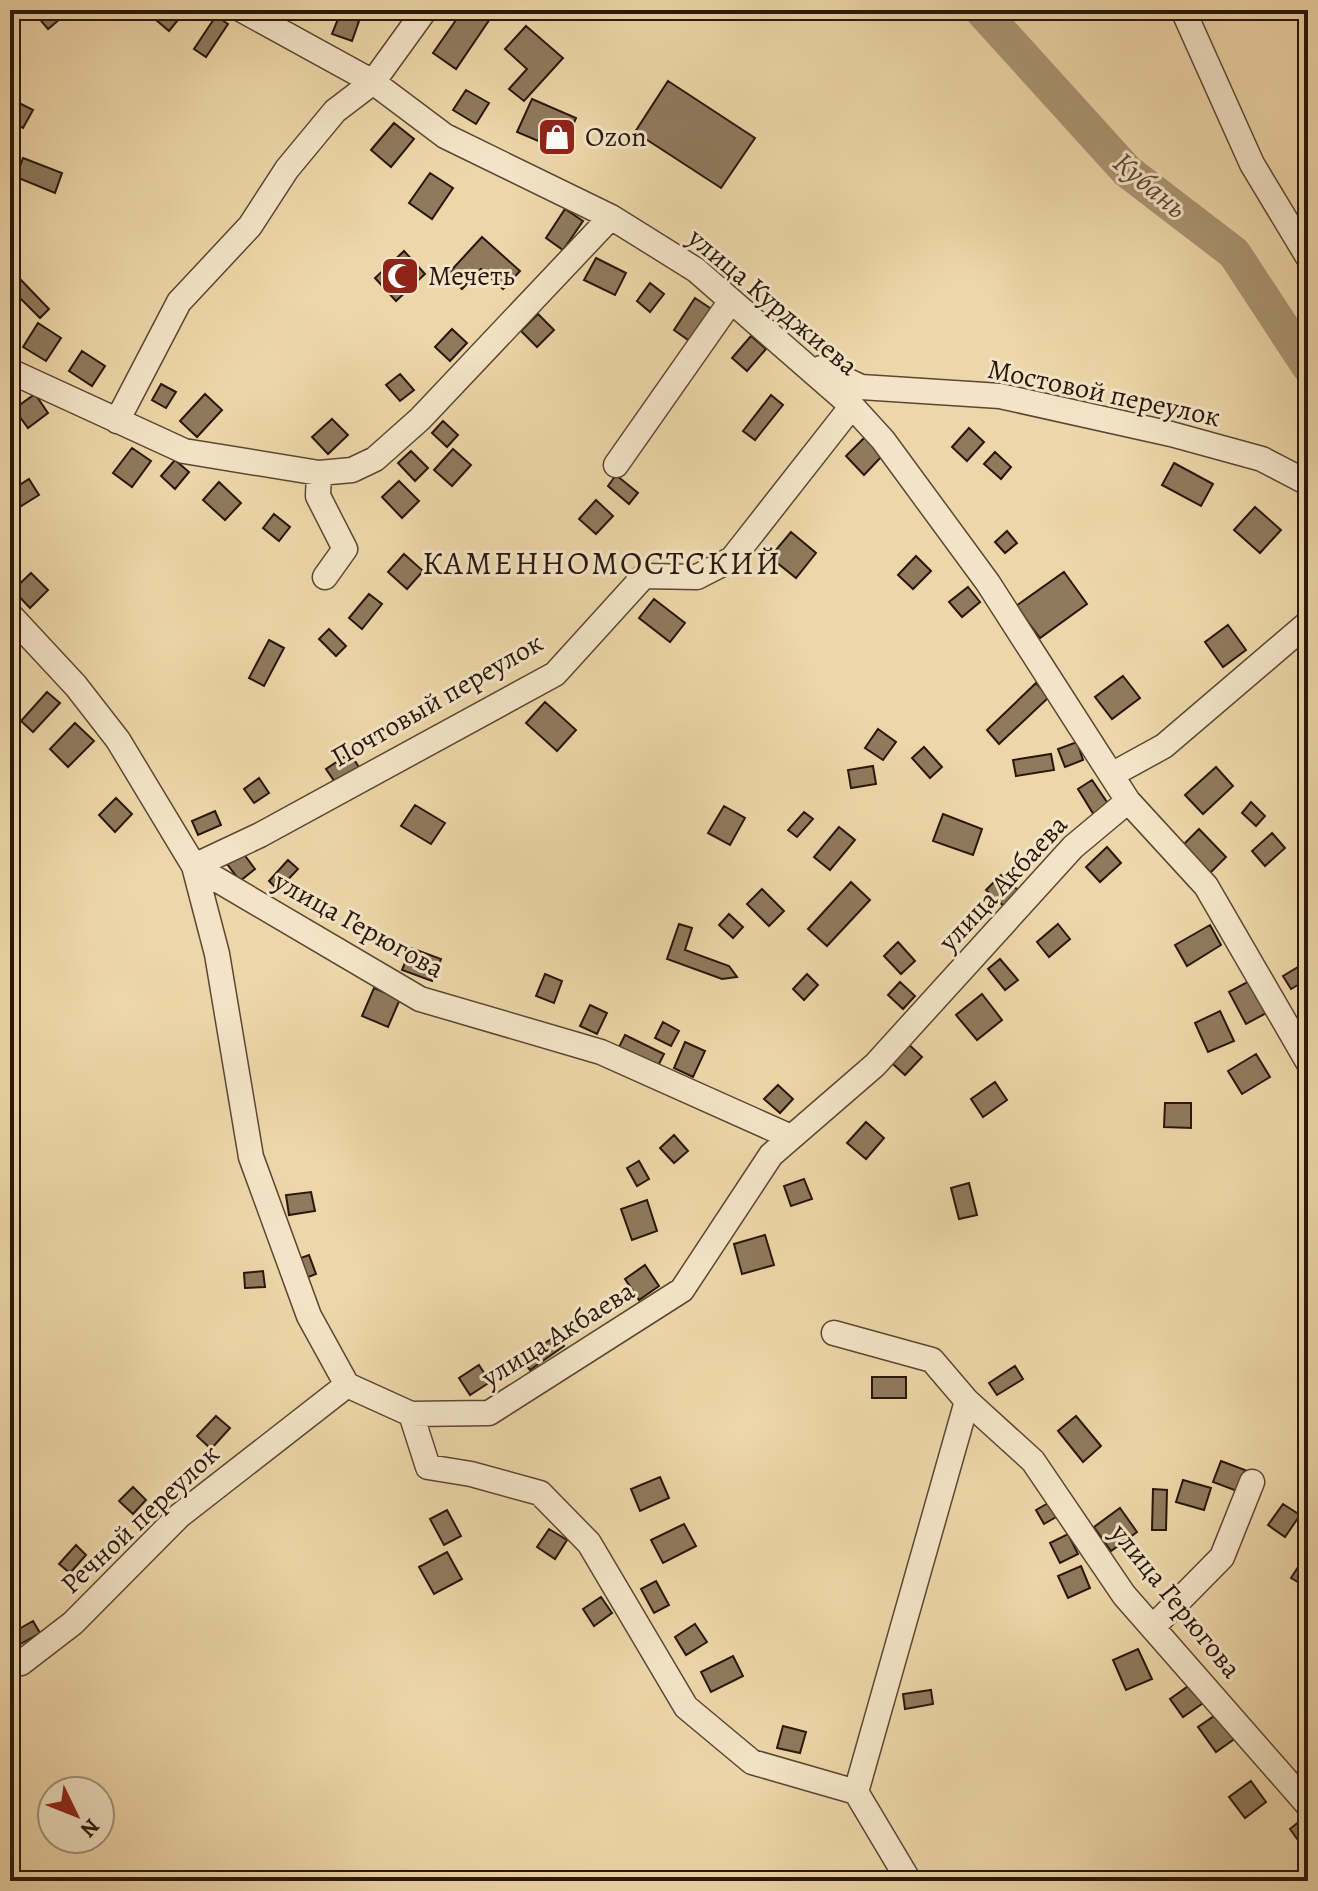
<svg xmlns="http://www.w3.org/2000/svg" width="1318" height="1891" viewBox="0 0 1318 1891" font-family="Alegreya,serif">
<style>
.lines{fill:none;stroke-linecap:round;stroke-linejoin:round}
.river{stroke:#ab9573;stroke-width:34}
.building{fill:#8f7a5d;stroke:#2a170b;stroke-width:2}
.minor-casing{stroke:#5b4732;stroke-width:27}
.minor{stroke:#f3e4c7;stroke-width:24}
.labels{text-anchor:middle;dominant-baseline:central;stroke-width:6;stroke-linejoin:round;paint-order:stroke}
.poi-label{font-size:28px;fill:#2a170b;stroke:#f3e4c7;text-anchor:start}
.street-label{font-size:28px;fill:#2a170b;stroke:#f3e4c7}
.water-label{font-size:30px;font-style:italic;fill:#5e4935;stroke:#f3e4c7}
.quarter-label{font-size:32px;letter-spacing:2px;fill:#2a170b;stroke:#f3e4c7}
</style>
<rect width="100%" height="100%" fill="#edd6a9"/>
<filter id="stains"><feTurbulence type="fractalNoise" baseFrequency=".0025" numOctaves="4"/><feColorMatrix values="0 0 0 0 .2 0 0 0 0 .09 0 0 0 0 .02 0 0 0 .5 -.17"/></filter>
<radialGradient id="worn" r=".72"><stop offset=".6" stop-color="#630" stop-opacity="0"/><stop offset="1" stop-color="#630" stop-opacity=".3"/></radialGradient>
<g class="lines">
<!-- river -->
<path class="river" d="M981,10L1127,171L1234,253L1308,366"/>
</g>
<!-- building -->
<path class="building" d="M32,10H65L67,13L48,29Z
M162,10H186L169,31L155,19Z
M463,10H496L456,69L433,53Z
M340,14L359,21L352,41L332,34Z
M216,16L228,24L206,57L194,49Z
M526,26L563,58L524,101L509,89L527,69L505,49Z
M668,81L755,138L721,188L635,132Z
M466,90L489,103L476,124L453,110Z
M532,99L576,118L562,151L517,132Z
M13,100L33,110L23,128L10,121Z
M394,123L414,139L391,167L371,150Z
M23,158L62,173L55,193L16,177Z
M430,173L453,188L432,219L409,203Z
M565,209L583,221L563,250L546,238Z
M482,237L520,271L503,289L481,269L462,289L447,275Z
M404,251L425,274L396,301L375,278Z
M596,258L626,273L615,295L584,280Z
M21,280L49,309L40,318L11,289Z
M650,283L664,294L650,312L637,301Z
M695,298L713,310L691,342L674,330Z
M538,314L554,330L537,347L521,331Z
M38,323L61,338L46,361L23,347Z
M452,329L467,343L450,361L435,347Z
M751,336L766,349L747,371L732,358Z
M82,351L105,366L92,386L69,371Z
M400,374L414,390L400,401L386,385Z
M161,384L176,392L166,408L152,400Z
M35,394L48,413L28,428L14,409Z
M205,394L222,410L197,437L180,421Z
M771,395L783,405L755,440L743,431Z
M332,419L348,435L328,454L312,437Z
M443,421L458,435L447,447L432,433Z
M969,428L984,442L967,461L952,447Z
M865,437L883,455L864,475L846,456Z
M132,448L151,461L132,487L113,473Z
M453,449L471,465L452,486L434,470Z
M411,451L428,468L415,481L398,463Z
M995,452L1011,467L1001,479L984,464Z
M175,460L189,472L175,489L161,476Z
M1174,463L1213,484L1201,506L1162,485Z
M616,475L638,493L629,504L608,486Z
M29,479L39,495L10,513V491Z
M399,481L419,501L402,518L382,497Z
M219,482L241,503L225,520L203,500Z
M596,500L613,516L596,534L579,519Z
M1255,507L1281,530L1260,553L1234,530Z
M274,514L290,527L279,541L263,528Z
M1007,531L1017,543L1005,553L995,542Z
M791,532L816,553L796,578L770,557Z
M404,554L423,571L407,589L388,572Z
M916,556L931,571L913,589L898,575Z
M1064,572L1087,604L1040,638L1016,606Z
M31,573L48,590L30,608L13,590Z
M968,587L980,602L962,617L949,602Z
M369,594L382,604L362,629L349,618Z
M654,599L685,623L670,642L639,618Z
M1228,625L1246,650L1223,667L1205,642Z
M329,629L346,646L336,656L319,639Z
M269,640L284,648L264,686L249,678Z
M1123,676L1140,698L1112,719L1095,697Z
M1036,683L1049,697L999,744L987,730Z
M47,692L60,703L33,732L21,721Z
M545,702L576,730L557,751L526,723Z
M75,723L94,741L68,767L50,749Z
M878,729L896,742L883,760L865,748Z
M1077,742L1083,760L1065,767L1058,749Z
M924,747L942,767L930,778L912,758Z
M350,753L360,769L337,785L326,769Z
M1051,754L1054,770L1016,776L1013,760Z
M873,766L876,784L851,788L848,770Z
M1216,767L1233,786L1203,814L1185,795Z
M259,778L269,793L254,803L244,789Z
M1092,780L1109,805L1094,815L1078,789Z
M116,798L132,814L115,832L99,815Z
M1251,802L1265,816L1256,826L1242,813Z
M415,805L445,823L431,844L401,826Z
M724,806L745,818L730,845L708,833Z
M215,811L221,825L198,835L192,821Z
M804,812L813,819L797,837L788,830Z
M943,814L982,829L973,855L933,841Z
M839,827L855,840L830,870L814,857Z
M1199,829L1226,857L1210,873L1183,845Z
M1272,833L1285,848L1265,866L1252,851Z
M1107,847L1121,863L1100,882L1086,867Z
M243,853L255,869L240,881L227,864Z
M288,860L298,869L278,890L269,881Z
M1001,875L1020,892L1006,908L986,890Z
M851,882L870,900L827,946L808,929Z
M762,889L784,911L769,926L747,904Z
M729,914L743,927L733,938L719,925Z
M679,924L692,928L685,950L729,966L737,977L722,979L667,959Z
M1058,924L1070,939L1049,957L1037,942Z
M1210,925L1221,945L1187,966L1175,945Z
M898,942L915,961L901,974L884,956Z
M411,948L441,959L432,981L402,970Z
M1000,959L1018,980L1005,990L988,969Z
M1308,961V979L1291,989L1283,976Z
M545,974L562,981L554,1003L536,996Z
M807,974L818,985L804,1000L793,989Z
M1253,979L1270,1011L1246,1024L1229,992Z
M900,982L915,996L903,1009L888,995Z
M374,988L400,999L388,1027L362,1016Z
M982,994L1002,1020L977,1040L956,1015Z
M590,1005L607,1013L597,1034L580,1026Z
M1220,1011L1234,1041L1208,1052L1195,1023Z
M663,1022L679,1031L671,1046L655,1038Z
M625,1035L664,1054L658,1066L619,1047Z
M901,1037L922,1057L905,1075L884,1056Z
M685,1042L705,1051L693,1077L674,1068Z
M1256,1054L1270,1077L1242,1094L1228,1071Z
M995,1082L1007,1100L983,1117L971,1099Z
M778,1085L793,1099L780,1113L764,1099Z
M1165,1103H1191V1128L1164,1127Z
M866,1122L884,1138L866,1159L847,1143Z
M674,1135L688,1151L674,1163L660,1148Z
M639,1161L649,1179L637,1186L627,1168Z
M804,1179L812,1199L791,1206L784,1186Z
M969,1183L977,1215L959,1219L951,1188Z
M311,1192L315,1211L289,1215L286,1195Z
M647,1200L657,1231L632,1240L621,1209Z
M765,1235L774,1265L742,1274L734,1244Z
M309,1255L316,1274L306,1278L298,1259Z
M645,1265L659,1286L639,1300L625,1279Z
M263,1271L265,1287L245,1288L244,1273Z
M557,1335L564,1346L530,1370L522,1359Z
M479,1365L490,1382L470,1395L459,1378Z
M1015,1366L1023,1379L997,1395L989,1383Z
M872,1377H906V1398H872Z
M216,1416L230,1428L211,1449L197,1436Z
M1076,1416L1101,1446L1083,1462L1058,1431Z
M1221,1461L1245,1470L1237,1491L1213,1482Z
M660,1477L669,1498L640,1511L631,1489Z
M1183,1480L1211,1488L1204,1510L1176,1502Z
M133,1487L146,1500L133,1514L119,1501Z
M1153,1489L1167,1490L1166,1530H1152Z
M1050,1502L1058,1516L1044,1524L1036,1510Z
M1283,1504L1300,1515L1285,1537L1268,1525Z
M1120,1508L1137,1532L1111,1551L1094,1527Z
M447,1510L461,1536L444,1545L430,1519Z
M684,1524L696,1546L663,1563L651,1540Z
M549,1529L567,1540L555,1559L537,1547Z
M1068,1534L1078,1554L1060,1563L1050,1543Z
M76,1545L86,1555L70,1573L59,1564Z
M447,1552L462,1579L434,1594L419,1567Z
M1300,1564L1308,1569V1588L1291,1578Z
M1081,1566L1090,1588L1068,1598L1058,1576Z
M656,1581L669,1605L654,1613L641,1589Z
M601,1597L612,1613L594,1626L583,1609Z
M33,1621L40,1633L17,1646L10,1634Z
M695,1624L707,1642L686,1655L675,1637Z
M1138,1649L1152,1679L1126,1690L1113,1660Z
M733,1656L743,1676L711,1692L701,1672Z
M1194,1682L1206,1701L1183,1717L1170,1699Z
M931,1690L933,1704L905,1709L903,1694Z
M1223,1710L1240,1735L1216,1752L1198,1727Z
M783,1726L806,1732L800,1753L777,1748Z
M1251,1781L1266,1802L1245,1818L1229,1797Z
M1305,1817L1308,1842L1302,1846L1290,1829Z"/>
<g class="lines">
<!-- minor casing -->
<g class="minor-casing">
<path id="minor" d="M242,10L373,82L445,136L611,217L696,270L852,406L883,440L988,583L1128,801L1206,886L1308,1062
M1183,10L1252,164L1308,257
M821,368L861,387L1000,396L1171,434L1262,459L1308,483
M10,371L184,451L319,473L352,470L375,459L420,419L611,217
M852,406L732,559L697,577L644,576L555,674L260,835L194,866L217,954L251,1157L309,1316L347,1385L411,1414L489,1413L682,1290L771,1155L875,1065L1073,847L1128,801
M117,421L179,302L250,226L287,169L335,111L373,82L425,10
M616,465L731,301
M319,473L318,496L345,549L325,577
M10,615L76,686L118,740L194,866L420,999L601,1052L791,1137
M1113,774L1164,746L1308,623
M834,1333L932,1360L967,1401L1033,1461L1124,1595L1308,1805
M411,1414L428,1467L471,1474L540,1493L589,1543L686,1707L752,1762L856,1792L909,1881
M1154,1626L1222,1557L1252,1482
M10,1664L21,1663L73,1623L179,1516L347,1385
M856,1792L967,1401"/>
</g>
<!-- minor -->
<use href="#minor" class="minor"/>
</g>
<!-- icons -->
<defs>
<g id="shop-square" transform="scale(2)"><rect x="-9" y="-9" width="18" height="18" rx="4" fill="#8f2418" stroke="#f3e4c7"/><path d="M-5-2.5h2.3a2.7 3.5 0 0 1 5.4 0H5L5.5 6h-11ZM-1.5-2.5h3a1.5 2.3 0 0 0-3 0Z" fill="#fff"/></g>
<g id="mosque-square" transform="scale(2)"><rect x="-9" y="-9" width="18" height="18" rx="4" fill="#8f2418" stroke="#f3e4c7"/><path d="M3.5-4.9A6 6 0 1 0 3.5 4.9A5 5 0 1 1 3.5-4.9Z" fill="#fff"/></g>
</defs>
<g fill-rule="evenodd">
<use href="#shop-square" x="557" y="137"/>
<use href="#mosque-square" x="400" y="276"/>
</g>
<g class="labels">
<!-- poi labels -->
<g class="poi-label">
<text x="585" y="137">Ozon</text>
<text x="428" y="276">Мечеть</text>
</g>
<!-- street labels -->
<g class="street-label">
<text transform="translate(773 302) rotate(40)">улица Курджиева</text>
<text transform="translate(1104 393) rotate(12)">Мостовой переулок</text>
<text transform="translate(437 700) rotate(-30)">Почтовый переулок</text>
<text transform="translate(1003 883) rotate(-47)">улица Акбаева</text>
<text transform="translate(359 925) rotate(29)">улица Герюгова</text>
<text transform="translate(558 1334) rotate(-32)">улица Акбаева</text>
<text transform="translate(140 1519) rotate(-43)">Речной переулок</text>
<text transform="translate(1176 1601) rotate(51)">улица Герюгова</text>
</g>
<!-- water labels -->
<g class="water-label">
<text transform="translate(1150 185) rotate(40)">Кубань</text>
</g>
<!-- quarter labels -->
<g class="quarter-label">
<text x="602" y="563">КАМЕННОМОСТСКИЙ</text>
</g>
</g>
<!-- margin -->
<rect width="1318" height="1891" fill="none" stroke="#edd6a9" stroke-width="40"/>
<rect x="12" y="12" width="1294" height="1867" fill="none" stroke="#2a170b" stroke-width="4"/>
<rect x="20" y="20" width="1278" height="1851" fill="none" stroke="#2a170b" stroke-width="2"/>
<!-- north arrow -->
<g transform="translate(76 1815) rotate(133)"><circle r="38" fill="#f3e4c7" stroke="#a3927c" stroke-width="2"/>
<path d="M0-6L14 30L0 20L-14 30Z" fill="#8f2418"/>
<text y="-12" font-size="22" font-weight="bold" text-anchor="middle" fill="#2a170b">N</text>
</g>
<rect width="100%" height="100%" filter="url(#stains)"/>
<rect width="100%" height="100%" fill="url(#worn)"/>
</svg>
